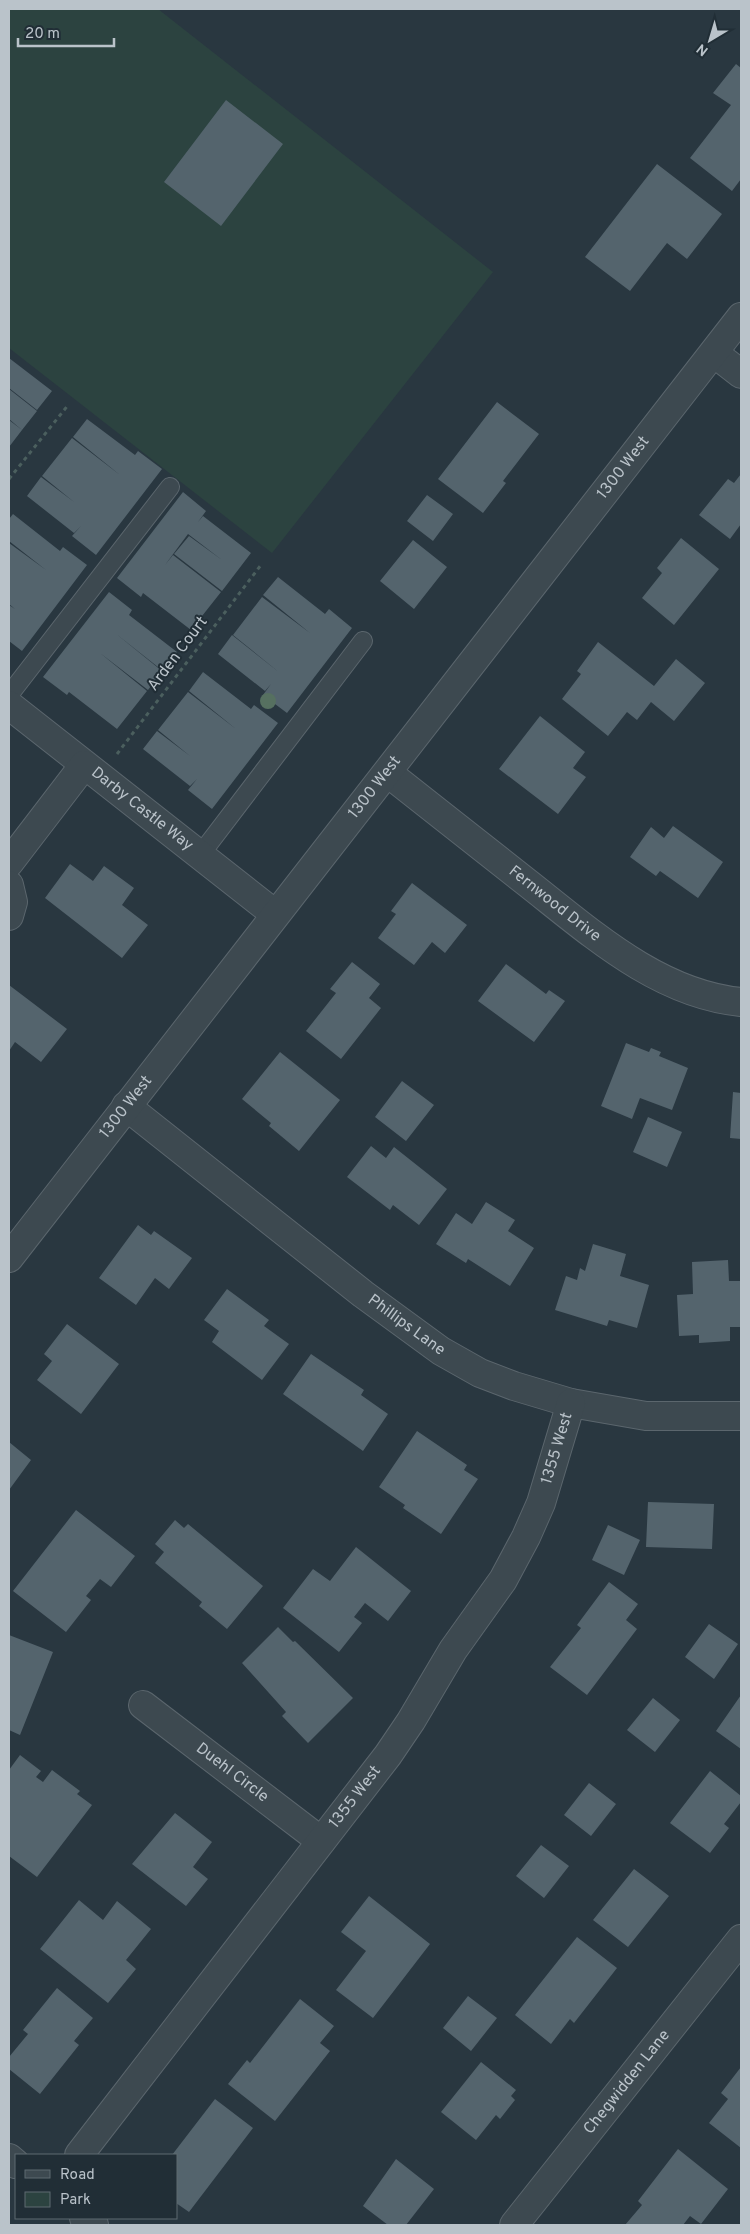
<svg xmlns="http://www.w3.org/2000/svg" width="750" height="2234" viewBox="0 0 750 2234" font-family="Overpass,sans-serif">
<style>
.green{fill:#2c4340}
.building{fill:#54646d}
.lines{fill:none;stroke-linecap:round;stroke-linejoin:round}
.service-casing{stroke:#5b666d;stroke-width:20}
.minor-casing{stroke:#5b666d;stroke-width:30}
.tertiary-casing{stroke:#5b666d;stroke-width:30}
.path{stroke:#4b5f5e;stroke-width:3;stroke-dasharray:4 4;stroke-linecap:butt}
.service{stroke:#3d4950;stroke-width:18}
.minor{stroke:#3d4950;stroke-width:28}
.tertiary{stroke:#3d4950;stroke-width:28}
.tree{fill:#567060}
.labels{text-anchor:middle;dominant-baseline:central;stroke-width:4;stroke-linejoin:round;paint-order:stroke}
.street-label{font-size:16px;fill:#bac3ca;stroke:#212e36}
</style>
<rect width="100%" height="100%" fill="#293740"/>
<!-- green -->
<path class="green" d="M9,9H158L493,272L272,553L9,348Z"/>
<!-- building -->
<path class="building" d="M736,64L741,68V179L732,191L690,158L731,105L713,93Z
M226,100L283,144L221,226L164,182Z
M657,164L722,214L687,259L667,243L630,291L585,257Z
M9,358L52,391L37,410L9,388Z
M9,389L37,411L22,430L9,419Z
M497,402L539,434L503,481L506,483L483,513L438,479Z
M87,419L135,455L138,451L162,469L96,555L72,536L81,526L74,533L27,496L41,477L74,502L42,476L72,438L120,475L73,437Z
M9,420L22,430L9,447Z
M741,474V524L730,539L699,515L728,479L734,483Z
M183,492L206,511L198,522L203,516L251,553L222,591L174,554L189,536L222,560L188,534L165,565L173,555L221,592L206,611L174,586L206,611L191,630L143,593L141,597L117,578Z
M427,495L453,514L433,541L407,521Z
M13,514L60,551L63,547L87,565L22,651L9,641V605L15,609L9,604V543L46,570L9,541V519Z
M681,538L719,569L674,625L642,598L662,573L657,568Z
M413,540L447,567L414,609L380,581Z
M278,577L325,614L329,609L352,628L287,713L263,695L271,684L265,691L218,654L232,635L280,673L233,635L262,597L310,633L263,595Z
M109,592L132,610L129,615L177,652L163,671L115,633L162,671L148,690L100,653L147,691L117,729L69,692L67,695L43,677Z
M598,642L654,686L676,659L705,683L674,721L651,702L637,720L627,712L608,736L562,699L581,674L577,671Z
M203,672L251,709L254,705L278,723L212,809L188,790L197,779L190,786L143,749L157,731L190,756L158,730L188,692L236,729L189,691Z
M540,716L585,752L573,768L586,777L558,814L499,769Z
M673,826L723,862L698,898L660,871L656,876L630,857L651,827L664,838Z
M70,864L93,881L104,866L134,888L122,905L148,925L122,958L45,898Z
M412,883L467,925L445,953L432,942L414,965L378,938L396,914L391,911Z
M352,962L380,984L369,998L381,1008L341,1059L306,1031L336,993L330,989Z
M506,964L546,994L549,990L565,1001L534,1042L478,1001Z
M9,985L67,1029L41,1062L15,1042L9,1051Z
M626,1043L649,1052L651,1048L661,1052L659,1056L688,1068L672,1110L640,1098L632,1119L601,1106Z
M280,1052L340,1100L299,1151L269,1126L271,1123L242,1099Z
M402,1081L434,1105L406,1141L375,1117Z
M733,1092L741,1093V1139L730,1138Z
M648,1117L682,1132L667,1167L633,1152Z
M371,1146L386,1158L394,1147L447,1189L419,1225L393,1205L390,1210L347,1177Z
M486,1202L515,1220L508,1231L534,1248L510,1286L468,1259L466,1263L436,1244L456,1213L472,1224Z
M138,1225L151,1235L154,1231L192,1258L169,1289L155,1278L136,1305L99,1278Z
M593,1244L626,1254L620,1276L649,1285L637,1328L609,1320L607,1326L555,1310L566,1276L577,1280L580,1268L585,1271Z
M728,1260L729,1281H741V1327H730V1341L699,1343V1335L679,1336L677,1295L693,1294L692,1262Z
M227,1289L269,1320L264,1326L289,1344L262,1380L212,1342L219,1331L204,1320Z
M67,1324L119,1364L81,1414L37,1380L52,1361L44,1354Z
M311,1354L364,1390L361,1395L388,1414L363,1451L283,1394Z
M417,1431L467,1465L464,1470L478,1479L441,1534L403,1508L405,1505L379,1487Z
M9,1442L31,1460L9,1490Z
M648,1502L714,1504L712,1549L646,1547Z
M76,1510L135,1556L111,1587L100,1579L86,1596L91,1600L66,1632L13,1591Z
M175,1520L184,1528L188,1524L263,1586L227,1629L199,1606L202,1602L155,1563L164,1552L155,1544Z
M608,1525L640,1540L624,1575L592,1560Z
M356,1547L411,1591L388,1621L365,1603L354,1617L362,1623L339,1652L283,1608L313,1569L330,1581Z
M609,1582L638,1604L626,1620L637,1629L587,1695L550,1667L581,1628L577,1625Z
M709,1624L738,1644L714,1679L685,1657Z
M278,1627L293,1642L295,1641L353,1698L308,1743L282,1716L286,1712L242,1663Z
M9,1635L53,1652L20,1735L9,1730Z
M741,1695V1749L716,1731Z
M653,1698L680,1720L655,1752L627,1730Z
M20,1755L41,1771L36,1777L43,1782L52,1770L80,1791L77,1794L92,1805L37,1877L9,1856V1770Z
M710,1771L741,1796V1802L724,1824L729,1828L710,1853L670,1823Z
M589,1783L616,1804L591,1836L564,1815Z
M175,1813L212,1842L193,1867L208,1879L186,1906L132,1864Z
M541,1845L569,1866L544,1898L516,1876Z
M634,1869L669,1896L628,1947L593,1920Z
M369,1896L430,1944L373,2018L336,1990L366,1951L341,1932Z
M79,1900L103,1920L117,1901L151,1929L126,1960L136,1969L108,2003L40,1949Z
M577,1937L617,1968L574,2023L570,2019L551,2044L515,2015Z
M57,1988L93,2018L74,2041L79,2045L40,2094L9,2069V2057L28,2034L23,2030Z
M468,1996L497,2018L471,2051L443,2028Z
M300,1999L334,2026L320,2043L330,2051L275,2121L228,2084L247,2060L250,2063Z
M481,2062L516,2090L511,2096L515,2100L500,2119L496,2115L476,2140L441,2112Z
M741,2067V2148L709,2123L728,2099L721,2093Z
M215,2099L253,2128L189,2212L176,2203V2155H172Z
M678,2149L728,2189L701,2224L690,2216L683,2225H625L642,2205L638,2201Z
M396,2159L434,2189L406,2225H388L363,2206Z"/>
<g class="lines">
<!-- service casing -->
<g class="service-casing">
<path id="service" d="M9,695L170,487
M200,855L363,641"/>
</g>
<!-- minor casing -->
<g class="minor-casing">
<g id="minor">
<path d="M714,353L741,374"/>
<path id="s1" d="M9,705L275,914"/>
<path id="s2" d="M388,773C434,809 479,845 525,881C589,931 657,994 741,1002"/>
<path d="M9,863L84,765"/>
<path d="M9,885L13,902L9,916"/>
<path id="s3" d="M126,1106L363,1294L441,1351L480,1373L514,1386L571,1403L646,1416H741"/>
<path id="s4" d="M143,1705L321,1841"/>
<path id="s5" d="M79,2155L388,1755L411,1721L453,1650L503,1580L526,1537L541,1503L571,1403"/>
<path id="s6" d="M514,2225L741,1939"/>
</g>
</g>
<!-- tertiary casing -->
<g class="tertiary-casing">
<g id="tertiary">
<path id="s7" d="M9,1258L741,317"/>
<path d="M9,2158L16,2164"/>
<path d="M84,2218L94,2225"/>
</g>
</g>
<!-- path -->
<path class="path" d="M9,479L69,404
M117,754L261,565"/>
<!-- service -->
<use href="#service" class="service"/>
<!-- minor -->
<use href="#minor" class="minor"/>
<!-- tertiary -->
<use href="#tertiary" class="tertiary"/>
</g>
<!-- trees -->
<circle class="tree" cx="268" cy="701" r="8"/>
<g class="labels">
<!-- street labels -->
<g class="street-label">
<text stroke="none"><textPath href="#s7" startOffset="1001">1300 West</textPath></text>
<text transform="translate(178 654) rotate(-53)">Arden Court</text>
<text stroke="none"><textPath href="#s7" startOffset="596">1300 West</textPath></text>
<text stroke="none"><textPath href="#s1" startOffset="169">Darby Castle Way</textPath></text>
<text stroke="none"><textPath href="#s2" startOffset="212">Fernwood Drive</textPath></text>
<text stroke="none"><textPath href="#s7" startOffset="191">1300 West</textPath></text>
<text stroke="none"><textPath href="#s3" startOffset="356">Phillips Lane</textPath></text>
<text stroke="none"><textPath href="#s5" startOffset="858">1355 West</textPath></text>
<text stroke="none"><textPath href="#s4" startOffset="112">Duehl Circle</textPath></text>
<text stroke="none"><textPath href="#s5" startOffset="452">1355 West</textPath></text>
<text stroke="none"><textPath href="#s6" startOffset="182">Chegwidden Lane</textPath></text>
</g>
</g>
<!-- border -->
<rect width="750" height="2234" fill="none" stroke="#bac3ca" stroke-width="20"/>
<!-- legend -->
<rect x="15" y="2154" width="162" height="65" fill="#212e36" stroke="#5e6a71"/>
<rect x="25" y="2170" width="25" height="8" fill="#3d4950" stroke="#5e6a71"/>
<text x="60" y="2179" font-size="15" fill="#bac3ca">Road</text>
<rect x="25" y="2192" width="25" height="15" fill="#2c4340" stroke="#5e6a71"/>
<text x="60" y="2204" font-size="15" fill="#bac3ca">Park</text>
<!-- north arrow -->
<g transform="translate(710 40) rotate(218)" stroke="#212e36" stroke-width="4" paint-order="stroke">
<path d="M0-4L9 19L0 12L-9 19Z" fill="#bac3ca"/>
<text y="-8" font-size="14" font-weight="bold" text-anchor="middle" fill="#bac3ca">N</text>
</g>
<!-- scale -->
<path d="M18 38v8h96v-8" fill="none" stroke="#bac3ca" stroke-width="2.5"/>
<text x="25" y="38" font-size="15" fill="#bac3ca" stroke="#212e36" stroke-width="4" paint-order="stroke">20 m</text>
</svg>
